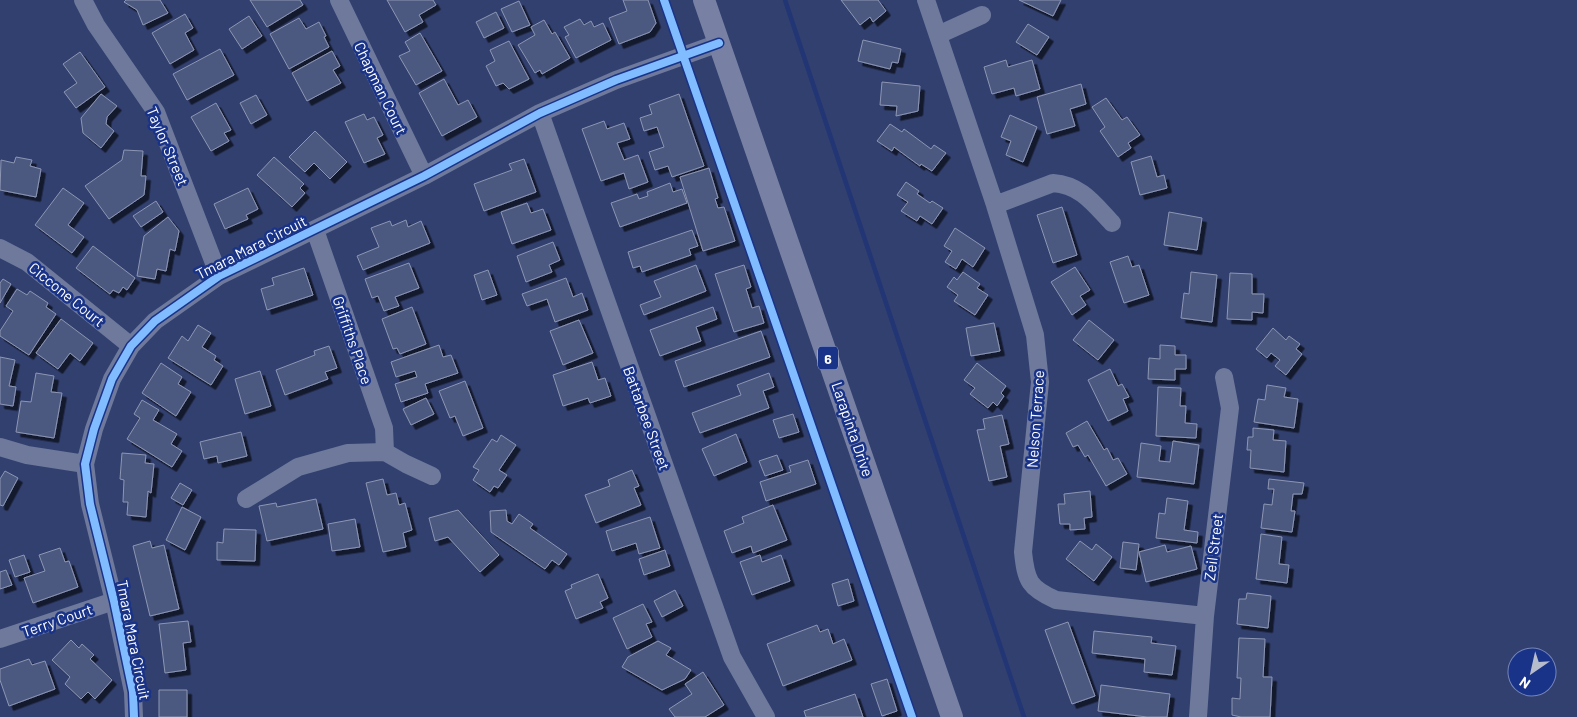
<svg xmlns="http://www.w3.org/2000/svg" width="1577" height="717" viewBox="0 0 1577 717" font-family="Barlow,sans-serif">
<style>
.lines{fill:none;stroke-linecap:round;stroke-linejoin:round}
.stream{stroke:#223574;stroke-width:4.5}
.building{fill:#4c587f;stroke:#8d96b3;filter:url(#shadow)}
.minor{stroke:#6e799c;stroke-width:18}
.major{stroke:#7881a3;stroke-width:22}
.cycleway-casing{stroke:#193389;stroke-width:11}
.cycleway{stroke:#80bcff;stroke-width:8}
.labels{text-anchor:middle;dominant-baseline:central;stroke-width:5;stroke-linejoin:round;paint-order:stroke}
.shield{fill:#193389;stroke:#bac2dc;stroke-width:1}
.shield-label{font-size:14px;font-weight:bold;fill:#fff}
.street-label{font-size:15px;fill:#fff;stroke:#193389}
</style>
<defs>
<filter id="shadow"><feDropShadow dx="4.5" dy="4.5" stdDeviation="0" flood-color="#0009"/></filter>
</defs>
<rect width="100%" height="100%" fill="#324070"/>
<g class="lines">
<!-- stream -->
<path class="stream" d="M785,0L1024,717"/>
</g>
<!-- building -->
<path class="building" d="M126,0H160L168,13L143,25L137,10L124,2Z
M250,0H300L303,5L267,27Z
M387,0H433L436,5L419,15L423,22L405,32Z
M623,0H648L656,23L650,32L619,44L609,18L627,11Z
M841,0H878L886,11L873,22L870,17L860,25Z
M1019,0H1061L1053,16Z
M519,1L530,25L512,32L501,9Z
M496,12L504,28L484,38L476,22Z
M185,14L193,28L185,33L194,50L170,64L152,33Z
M249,16L262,36L242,49L229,29Z
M299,18L306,29L319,22L326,36L324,37L329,47L289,69L270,34Z
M580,19L584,25L591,21L594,27L603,23L611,40L576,58L565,37L569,35L564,27Z
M544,20L552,34L555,32L570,58L542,74L540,70L535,73L518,45L535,35L531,27Z
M1028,24L1049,37L1037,55L1016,42Z
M420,33L442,71L416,85L399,56L410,51L405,42Z
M863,40L901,49L898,63L892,62L890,69L858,61Z
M509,41L529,79L509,89L503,83L496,86L486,66L495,61L490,50Z
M220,49L234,75L187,100L173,74Z
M332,51L340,66L333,70L341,83L307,101L292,73Z
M80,52L105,87L76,108L64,92L77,83L63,64Z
M1006,60L1008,67L1032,60L1040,89L1016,96L1014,88L992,94L984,67Z
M444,79L458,105L468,100L477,117L442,136L419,93Z
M882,82L920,86L918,111L896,116L897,106L880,105Z
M1081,84L1086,104L1070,109L1075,126L1047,134L1037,97Z
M101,94L117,106L107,117L106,124L114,131L101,148L83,133L81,118Z
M679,94L704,166L672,177L668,166L655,170L649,152L664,147L657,127L644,131L640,118L652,114L649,105Z
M256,95L267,115L251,124L240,103Z
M1106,98L1122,120L1127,117L1140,135L1128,143L1131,148L1118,157L1100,131L1105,127L1092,107Z
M216,103L231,130L224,133L229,141L211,151L191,117Z
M364,114L367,120L374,117L383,135L377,138L385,154L364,163L345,122Z
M1010,115L1037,127L1023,162L1006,155L1011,141L1001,137Z
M604,121L607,129L624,123L630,139L617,143L624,160L638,155L648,182L629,189L624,173L601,181L582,129Z
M890,124L902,132L904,129L931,149L934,145L946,153L932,171L921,164L920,166L894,147L892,151L877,141Z
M315,131L347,162L330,179L314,163L305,172L289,157Z
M124,150L143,151L141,176H146L144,195L109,219L85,186L122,160Z
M1151,156L1157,177L1164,175L1167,188L1140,195L1131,162Z
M16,157L32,160L30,166L41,169L36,197L0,190L1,160L14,163Z
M274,157L304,184L300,188L305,193L292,207L257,175Z
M524,159L536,192L484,211L474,184L512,170L509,164Z
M709,168L718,198L715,199L718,208L724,207L735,241L703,251L680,177Z
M906,182L919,191L917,194L930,203L932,201L943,208L932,224L920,216L917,221L901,211L908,202L897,195Z
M670,183L673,192L682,189L687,203L620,227L611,203L637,194L639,199L648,196L647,192Z
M63,188L84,203L68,225L84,237L72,253L35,225Z
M248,188L258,209L246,215L248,219L225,229L214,204Z
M156,201L163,212L141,227L133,216Z
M527,203L531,213L543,209L551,230L512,244L501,212Z
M1062,207L1077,255L1053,263L1037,215Z
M1169,212L1202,218L1197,250L1164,245Z
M168,217L179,231L175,251L170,249L166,271L157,269L155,279L137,276L144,236Z
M406,220L408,227L421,221L430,243L363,270L357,256L379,247L371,228L390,221L392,226Z
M955,228L985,248L973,267L962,259L956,269L945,262L952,251L944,246Z
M692,230L698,246L689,249L691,255L642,272L640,266L633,268L628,252Z
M553,242L560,260L549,265L552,272L526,282L517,256Z
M93,246L135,278L127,290L123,287L119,293L113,290L110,294L76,268Z
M1128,256L1132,267L1139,265L1149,295L1124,303L1110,262Z
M409,263L419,288L395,297L399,306L384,311L378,296L372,298L365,279Z
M696,265L706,291L644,315L640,305L661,297L654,281Z
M744,265L751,287L746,289L752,308L759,306L764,323L734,332L715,274Z
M1075,267L1090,290L1080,296L1086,305L1072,315L1051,282Z
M304,268L313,295L267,310L261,289L274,285L272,278Z
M488,270L497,295L482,300L474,275Z
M963,272L980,284L977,288L988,295L975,315L954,301L958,295L947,287L954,277L957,280Z
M1191,272L1217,275L1212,322L1181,318L1184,293L1189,294Z
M1230,273L1252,274V294H1264L1263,313L1252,312V320L1227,319Z
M566,278L573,297L582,293L588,310L555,322L547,299L527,306L522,294Z
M3,279L11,284L0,303V283Z
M17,289L27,295L30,291L48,303L46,307L56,314L29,355L0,336V331L13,311L6,306Z
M412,307L426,344L400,354L397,348L393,349L382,319Z
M713,307L717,319L696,327L701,341L660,356L650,330Z
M61,319L93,343L80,361L70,353L58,369L36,353Z
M579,320L593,353L563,365L550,331Z
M1089,320L1114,340L1098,360L1073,340Z
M994,323L1000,351L971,356L966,328Z
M198,325L211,333L202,347L216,356L214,360L223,366L211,385L168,358L182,336L188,341Z
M1273,328L1286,340L1289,336L1300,344L1296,349L1302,354L1286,375L1275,366L1280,360L1271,353L1267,358L1256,349Z
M761,331L770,357L684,387L675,361Z
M439,345L443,357L451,355L458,373L425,384L428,393L401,402L395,384L417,377L415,371L396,377L391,362Z
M1160,345L1175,346V355H1186V369H1175V380L1148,379L1149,358L1160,359Z
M329,346L337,368L325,372L328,379L285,395L276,370L315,355L314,351Z
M0,357L15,360L9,386L16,387L13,406L0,404Z
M592,362L598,380L605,378L611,396L590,403L588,398L563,406L553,375Z
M161,363L182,377L178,384L191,392L176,416L142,393Z
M977,363L1006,386L1001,393L1004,396L997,406L993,402L988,408L970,394L975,388L964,380Z
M1110,369L1118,386L1122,384L1129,397L1123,399L1128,411L1108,421L1088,380Z
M260,371L271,406L245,414L235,379Z
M36,373L54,376L51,392L62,393L54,438L16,432L21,401L31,402Z
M769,373L774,387L763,391L769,408L700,433L692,413L741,395L737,385Z
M465,381L483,428L463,436L455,416L450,418L439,391Z
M1267,385L1286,388L1284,397L1298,399L1294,428L1254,422L1258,399L1265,400Z
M1158,387L1181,388L1180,406H1186L1185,423L1197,424L1196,438L1156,436Z
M426,398L434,414L411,425L403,409Z
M142,400L159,410L153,420L177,434L171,444L182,451L172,467L127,439L140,418L134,414Z
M793,414L799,432L779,438L773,420Z
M1002,415L1009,444L1000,446L1007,477L989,481L977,430L985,429L983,419Z
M1087,421L1104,450L1107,448L1113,460L1118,458L1127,474L1106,486L1088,455L1085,457L1078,445L1073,447L1066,433Z
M1253,428L1274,430L1273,440L1286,441L1284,472L1250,468L1251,450H1247L1248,437H1253Z
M241,432L247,456L218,463L217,456L204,459L200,442Z
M736,434L747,462L714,476L702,449Z
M501,435L516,445L499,470L507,475L498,488L494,486L490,492L473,480L479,470L473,467L492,439L497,442Z
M1173,441L1199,445L1194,484L1137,477L1141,443L1161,446L1159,461L1170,462Z
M122,453L146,455L145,463L154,464L151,493L148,491L146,517L127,515L128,502H123L124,480L120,479Z
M777,455L783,470L765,476L759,461Z
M808,460L816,484L766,501L760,482L791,472L789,466Z
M632,470L639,486L634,488L641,505L596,523L585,495L610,486L608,480Z
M5,471L18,478L3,506L0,505V479Z
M383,479L387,495L396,493L399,505L405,503L412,530L403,533L406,547L383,552L366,483Z
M1269,479L1304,483L1302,494H1293L1291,511H1295L1292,532L1261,528L1264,504L1272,505L1274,489H1268Z
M180,483L192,490L183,505L171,498Z
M1090,491L1092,517L1084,518L1085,529L1070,530V524H1060L1058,504H1065L1064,494Z
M1167,498L1188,501L1184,530L1198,532L1197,543L1156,538L1159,513L1165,514Z
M316,499L323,529L267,541L259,506L276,503L277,507Z
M773,505L787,540L753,553L751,546L732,553L724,531L744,523L742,517Z
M182,507L201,517L185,550L166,540Z
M458,510L499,555L480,572L448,537L435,541L429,518Z
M506,510L507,521L512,524L519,514L533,524L530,528L567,554L559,565L552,560L545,569L491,532L490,511Z
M650,517L660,548L639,554L636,543L612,551L606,531Z
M355,519L360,547L332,551L328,524Z
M224,529L256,530L255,561L217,560V542L223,543Z
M1261,534L1282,537L1279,564L1289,565L1287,583L1256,579Z
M150,541L152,548L164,545L179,609L150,616L133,546Z
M1080,541L1092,550L1096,544L1112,557L1094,581L1066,559Z
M1123,542L1139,544L1136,570L1120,568Z
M1165,545L1167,552L1191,546L1197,569L1146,582L1139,552Z
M60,548L65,562L69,561L78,587L33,603L24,578L45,571L39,555Z
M665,550L670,566L644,575L639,559Z
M24,555L30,572L15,577L9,560Z
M760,555L762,562L781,555L790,581L752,595L740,562Z
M6,570L12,585L0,589V572Z
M598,574L608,598L600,602L603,608L576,619L565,591L572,588L571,585Z
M848,579L854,601L838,606L832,584Z
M675,590L683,606L662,617L654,601Z
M1247,593L1271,596L1268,628L1237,624L1239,599H1246Z
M643,604L652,622L646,624L652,637L627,649L613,618Z
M188,621L191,642L183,643L186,670L165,673L159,624Z
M1068,622L1095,696L1072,704L1045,630Z
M817,625L820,632L828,629L833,644L844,639L852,660L783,686L767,644Z
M1094,631L1152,637L1151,643L1176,646L1172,675L1144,672L1145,659L1092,653Z
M1239,638L1265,639L1263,677H1272L1270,717H1241L1232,715V698L1240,699L1241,678H1237Z
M71,640L79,648L82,644L94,655L90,659L112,680L95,699L88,692L81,699L65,684L70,677L52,660Z
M658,641L671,648L666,655L691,670L685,679L662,690L622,667L628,657Z
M29,659L32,665L45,661L55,689L9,706L0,680V669Z
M703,672L724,705L705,717H675L669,709L692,694L685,684Z
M887,679L897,711L882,716L871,684Z
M1101,685L1170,694L1167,717H1147L1098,711Z
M159,690H187V717H159Z
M855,694L863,717H806L804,711Z"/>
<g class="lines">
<!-- minor -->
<path class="minor" d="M83,0L96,25L156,112L219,276
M339,0L424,176
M926,0L995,205L1035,335L1040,382L1023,552C1026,581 1029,588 1056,600L1205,616
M938,35L982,15
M540,113L732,657L766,717
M995,205L1053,183C1081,185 1094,204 1112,223
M315,230L384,428L385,452
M0,248L27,262L131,346
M0,447L27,455L85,464
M246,499L298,467L348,453L385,452L406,464L432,476
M0,639L114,601
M134,717L133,692L114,601L90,504L85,464L94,429L112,379L131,346L155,321L219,276L424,176L540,113L616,80L719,43
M1198,717L1205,616L1230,408L1224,377"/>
<!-- major -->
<path class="major" d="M704,0L952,717"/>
<!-- cycleway casing -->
<g class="cycleway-casing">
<path id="cycleway" d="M664,0L912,717
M134,717L133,692L114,601L90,504L85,464L94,429L112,379L131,346L155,321L219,276L424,176L540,113L616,80L719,43"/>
</g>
<!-- cycleway -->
<use href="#cycleway" class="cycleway"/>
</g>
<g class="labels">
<!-- shield labels -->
<rect class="shield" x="818" y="346.5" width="20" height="23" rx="4"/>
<g class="shield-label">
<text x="828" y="358">6</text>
</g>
<!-- street labels -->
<g class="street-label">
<text transform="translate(381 88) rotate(64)">Chapman Court</text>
<text transform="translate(168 146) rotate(67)">Taylor Street</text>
<text transform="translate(251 247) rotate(-27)">Tmara Mara Circuit</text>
<text transform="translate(67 294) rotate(39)">Ciccone Court</text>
<text transform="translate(353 340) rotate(71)">Griffiths Place</text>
<text transform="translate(647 418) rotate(70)">Battarbee Street</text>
<text transform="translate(1035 419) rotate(-86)">Nelson Terrace</text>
<text transform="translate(853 429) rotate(71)">Larapinta Drive</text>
<text transform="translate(1213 547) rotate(-83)">Zeil Street</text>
<text transform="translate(57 620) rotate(-19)">Terry Court</text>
<text transform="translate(134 640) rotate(79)">Tmara Mara Circuit</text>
</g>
</g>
<!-- north arrow -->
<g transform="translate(1532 672) rotate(214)"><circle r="24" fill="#193389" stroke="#7585b8"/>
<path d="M0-4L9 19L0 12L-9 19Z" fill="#b7bccd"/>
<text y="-8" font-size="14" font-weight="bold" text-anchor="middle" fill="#ffffff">N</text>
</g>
</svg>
